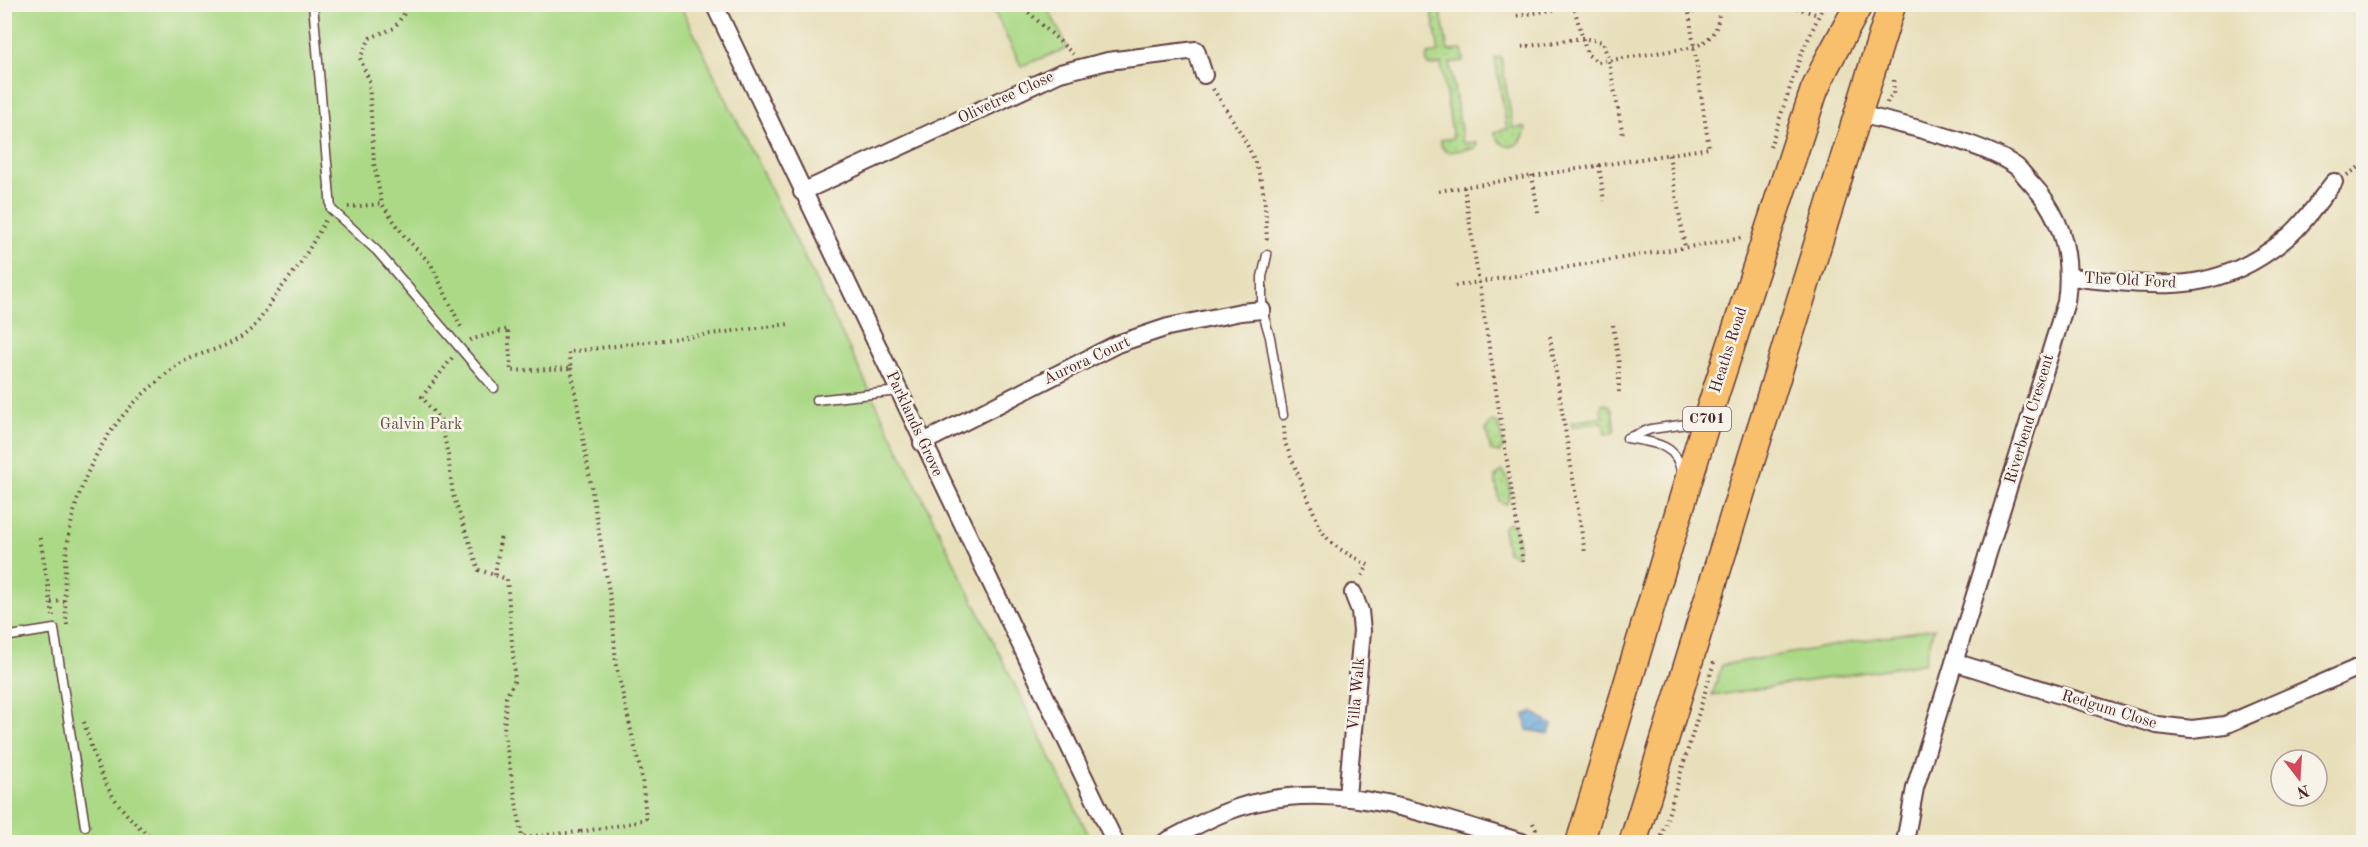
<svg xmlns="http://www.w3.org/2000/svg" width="2368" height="847" viewBox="0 0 2368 847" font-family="'Old Standard TT',serif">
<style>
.grass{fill:url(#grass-dots);stroke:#7a7c58;stroke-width:1.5}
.green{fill:#abd986;stroke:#7a7c58;stroke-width:1.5}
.water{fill:url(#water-waves);stroke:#576282;stroke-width:1.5}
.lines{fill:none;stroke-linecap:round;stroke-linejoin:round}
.service-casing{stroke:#623c40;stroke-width:11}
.minor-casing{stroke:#623c40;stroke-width:20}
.primary-casing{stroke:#623c40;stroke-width:30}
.path{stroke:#623c40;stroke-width:4;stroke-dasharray:1.5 4.5;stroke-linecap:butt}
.service{stroke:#fff;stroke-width:8}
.minor{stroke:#fff;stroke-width:16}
.primary{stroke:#f8bf6c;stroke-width:27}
.labels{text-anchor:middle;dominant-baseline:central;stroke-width:5;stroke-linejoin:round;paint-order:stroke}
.shield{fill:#f7f3e8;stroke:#7e5f64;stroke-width:1.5}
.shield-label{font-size:15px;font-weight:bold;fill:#4a1f2b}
.street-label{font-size:16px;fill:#4a1f2b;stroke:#f7f3e8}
.park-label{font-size:16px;fill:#624e42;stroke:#f7f3e8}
</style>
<defs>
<pattern id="grass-dots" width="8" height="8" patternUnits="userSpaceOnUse" patternTransform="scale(1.5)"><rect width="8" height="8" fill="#abd986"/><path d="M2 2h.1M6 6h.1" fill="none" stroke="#95ba74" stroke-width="1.8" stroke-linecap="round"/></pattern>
<pattern id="water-waves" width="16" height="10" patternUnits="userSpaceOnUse" patternTransform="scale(1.5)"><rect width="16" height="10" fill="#64a6d8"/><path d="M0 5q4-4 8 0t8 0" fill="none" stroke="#5487af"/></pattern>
</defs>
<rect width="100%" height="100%" fill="#f7f3e8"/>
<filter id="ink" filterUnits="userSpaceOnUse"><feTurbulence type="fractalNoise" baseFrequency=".0167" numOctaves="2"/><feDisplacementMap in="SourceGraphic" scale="12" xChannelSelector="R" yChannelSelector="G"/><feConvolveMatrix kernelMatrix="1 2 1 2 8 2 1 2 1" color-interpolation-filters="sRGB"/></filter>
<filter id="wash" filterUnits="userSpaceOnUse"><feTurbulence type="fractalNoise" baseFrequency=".008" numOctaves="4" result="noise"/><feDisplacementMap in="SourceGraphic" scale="24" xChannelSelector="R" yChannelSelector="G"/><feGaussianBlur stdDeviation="1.35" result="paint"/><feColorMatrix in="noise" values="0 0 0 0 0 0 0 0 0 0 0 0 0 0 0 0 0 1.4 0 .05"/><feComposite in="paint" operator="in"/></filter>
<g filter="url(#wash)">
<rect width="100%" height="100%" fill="#e7dfba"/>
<!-- grass -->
<path class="grass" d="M1417,5H1449L1440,7L1448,51L1462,50L1464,58L1463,61L1450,63L1463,143L1476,142L1477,146L1475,148L1449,152L1445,151L1441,145V140L1453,138L1441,64L1429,66L1426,59L1428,54L1439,52L1431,7L1419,8Z
M1501,57L1513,128L1524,127L1526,129C1522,150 1502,153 1494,132L1507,129L1495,58Z
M1602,404L1608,405L1612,410L1615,429L1612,433L1605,434L1603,422L1572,427L1571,422L1602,417L1601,407Z
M1492,421L1499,425L1503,447L1499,453L1491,451L1486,429Z
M1502,471C1510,478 1512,494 1507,504L1499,501L1495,477Z
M1510,522C1518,529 1521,545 1516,555L1507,552L1503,528Z"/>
<!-- green -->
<path class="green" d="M5,4L680,5L1092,842H5Z
M991,5H1046L1068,48L1021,66Z
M1934,628L1924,663L1712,696L1722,665Z"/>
<!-- water -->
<path class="water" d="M1532,712L1552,725L1549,734L1527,730L1524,715Z"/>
</g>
<g filter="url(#ink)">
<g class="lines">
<!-- service casing -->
<g class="service-casing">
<path id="service" d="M313,4L331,209L377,251L494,388
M1267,255L1262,277V310L1270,337L1283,415
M816,400L899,391
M1630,437L1651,429L1702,422
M1627,438C1650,442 1678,443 1681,472
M4,637L54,629L85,826"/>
</g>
<!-- minor casing -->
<g class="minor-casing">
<path id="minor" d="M714,4L1115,842
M1857,113C1902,126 1980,140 2017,167C2022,172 2027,179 2032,184C2063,217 2072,258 2066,302L1915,788L1905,842
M802,192L1060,73L1108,61L1196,50L1204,75
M2069,277C2157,286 2218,298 2290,235C2307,220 2320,199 2334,182
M922,443L1117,344L1168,327L1241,312L1262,310
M1954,662L2157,725L2192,729L2225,725L2364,665
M1347,796L1362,631L1360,611L1353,593
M1165,842C1185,832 1205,820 1226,812C1325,772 1426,815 1522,842"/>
</g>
<!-- primary casing -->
<g class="primary-casing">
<path id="primary" d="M1580,842L1706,422L1814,91L1826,65L1859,4
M1633,842L1892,4"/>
</g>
<!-- path -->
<path class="path" d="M411,4L394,28L370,38L360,58L369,81L374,164L382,204L405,237L431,264L461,327
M1020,4L1073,54
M1573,4L1587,54L1598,62L1695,47C1714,38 1721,26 1718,4
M1785,4L1818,15
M1517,16L1573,6
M1522,47L1582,38L1603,42L1609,62L1623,135
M1213,89C1231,117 1253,148 1261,181C1266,201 1266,222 1267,243
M1887,103L1888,99L1893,95L1894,80
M1770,147L1801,55L1824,4
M1669,155L1685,247
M1599,165L1604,201
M1532,175L1538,212
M2347,175L2364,164
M1464,187L1523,563
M1439,191L1709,148L1689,13L1735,4
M348,207L382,204
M1455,286L1742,238
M1613,325L1619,364V392
M1550,336L1585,553
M470,340L508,329L511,371L571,368L568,352L789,324
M452,358L422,397L441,421L448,455L453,495L479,570L507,579L515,680L506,697L504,732L522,837L579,832L583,842
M571,368L612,609L616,665L642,778L646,818L633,823L579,832
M1284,427L1285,443L1321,530C1333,549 1350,554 1368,565L1361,578
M40,538L53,616
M495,575L501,534
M51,602L64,601
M67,625C56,537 82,446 151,387C160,380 169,370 179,364C201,351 229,349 249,331C260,322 268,306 276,295C284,284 293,274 301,262C310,248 318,234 326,219
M84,722C99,776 111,808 158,842
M1533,823L1542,842
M1660,842L1715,659"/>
<!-- service -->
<use href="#service" class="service"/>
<!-- minor -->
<use href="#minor" class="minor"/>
<!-- primary -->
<use href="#primary" class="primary"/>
</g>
</g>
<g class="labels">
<!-- shield labels -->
<rect class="shield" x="1683" y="407" width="48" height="24" rx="4.5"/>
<g class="shield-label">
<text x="1707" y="419">C701</text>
</g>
<!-- street labels -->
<g class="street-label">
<text transform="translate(1006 98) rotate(-25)">Olivetree Close</text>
<text transform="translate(2130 281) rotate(3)">The Old Ford</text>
<text transform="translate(1729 350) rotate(-72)">Heaths Road</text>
<text transform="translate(1087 361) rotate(-25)">Aurora Court</text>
<text transform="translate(2030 419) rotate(-73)">Riverbend Crescent</text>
<text transform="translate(914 424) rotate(65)">Parklands Grove</text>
<text transform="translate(1357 694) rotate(-85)">Villa Walk</text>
<text transform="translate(2109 710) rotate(17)">Redgum Close</text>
</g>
<!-- park labels -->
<g class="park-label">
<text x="421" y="425">Galvin Park</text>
</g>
</g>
<!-- margin -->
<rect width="2368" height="847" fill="none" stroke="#f7f3e8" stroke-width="24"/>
<!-- north arrow -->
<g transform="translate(2299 778) rotate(163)"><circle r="28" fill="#f7f3e8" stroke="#b29e9c" stroke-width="1.5"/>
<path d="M0-4.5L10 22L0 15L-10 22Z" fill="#d1495b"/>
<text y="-9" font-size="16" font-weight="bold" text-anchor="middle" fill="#4a1f2b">N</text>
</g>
</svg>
